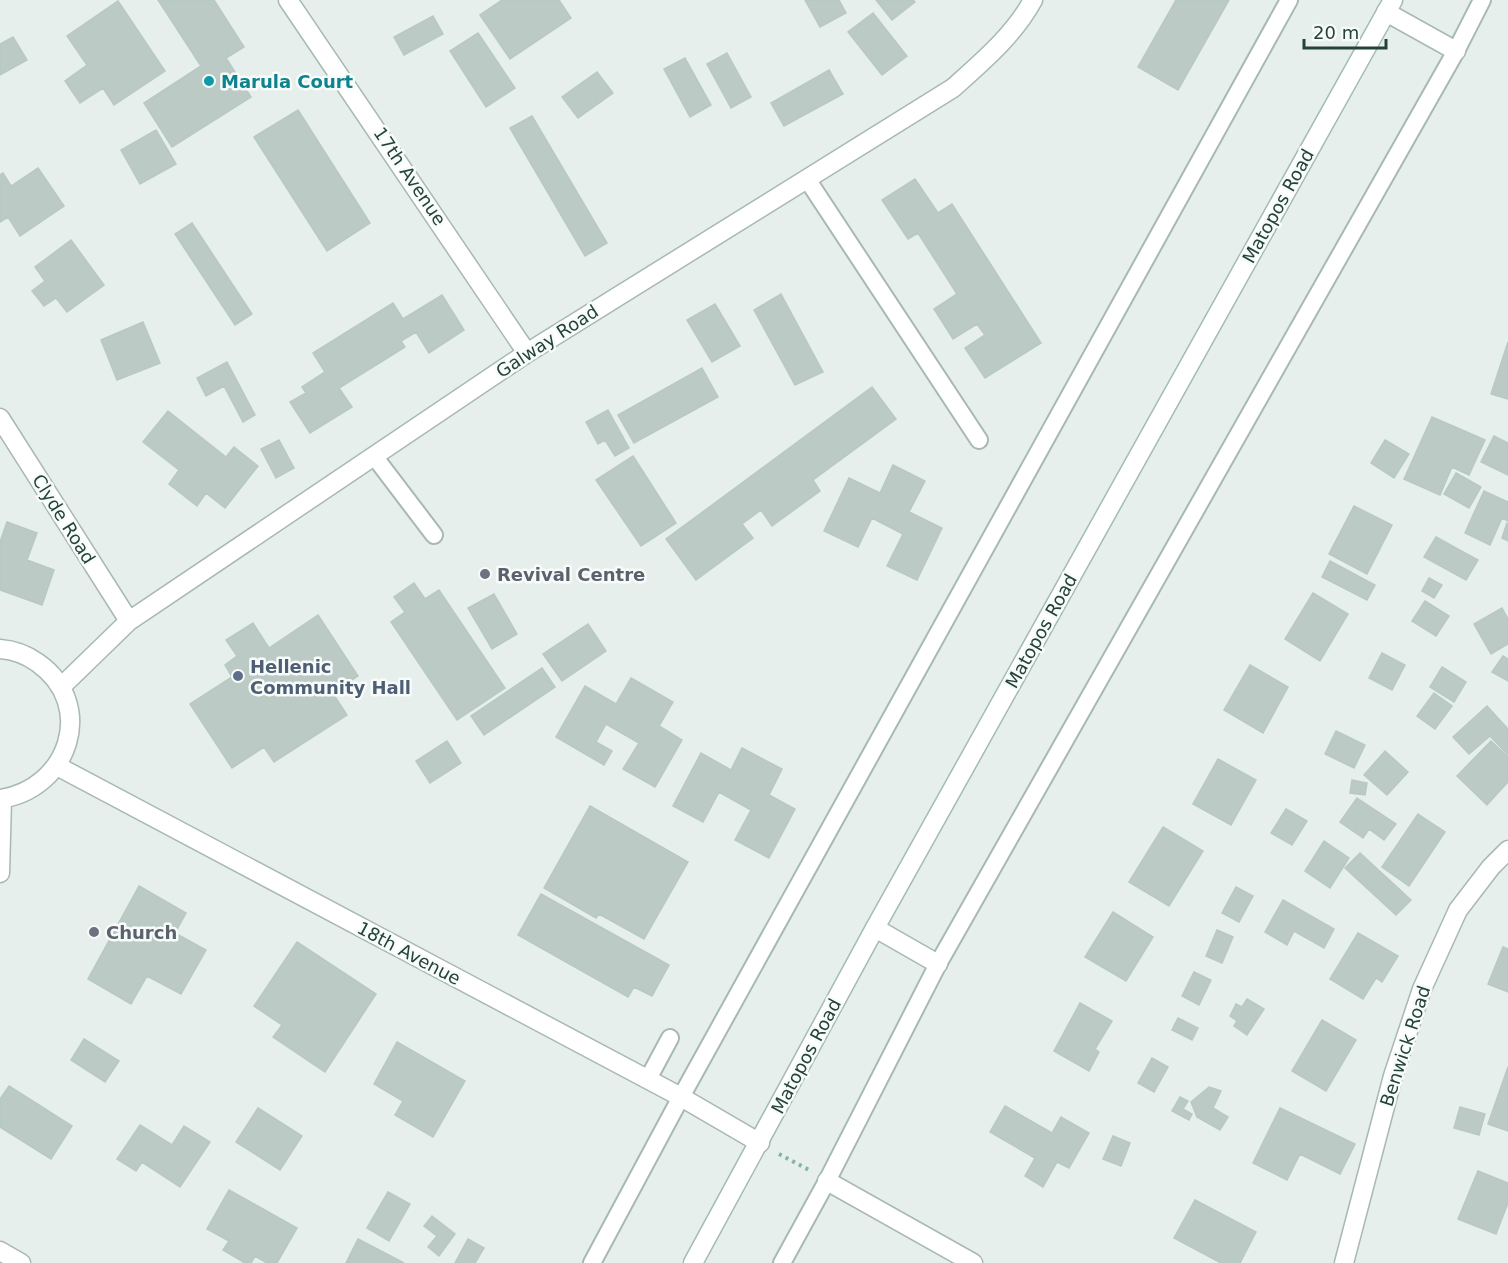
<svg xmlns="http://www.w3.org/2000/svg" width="1508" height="1263" viewBox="0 0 1508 1263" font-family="'DejaVu Sans',sans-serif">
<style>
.building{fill:#bbcac4;stroke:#b8c9c2;stroke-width:1.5}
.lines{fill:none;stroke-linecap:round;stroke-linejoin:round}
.service-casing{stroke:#a8b8b2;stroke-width:20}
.minor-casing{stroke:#a8b8b2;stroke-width:21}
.secondary-casing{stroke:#a4bbb3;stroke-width:21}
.path{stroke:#86b3a5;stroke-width:4;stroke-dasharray:3 4.5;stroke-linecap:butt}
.service{stroke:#fff;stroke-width:16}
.minor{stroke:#fff;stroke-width:18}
.secondary{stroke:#fff;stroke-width:18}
.culture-dot{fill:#0f9aa8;stroke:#f7fbf9;stroke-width:2}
.worship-dot{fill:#6b7280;stroke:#f7fbf9;stroke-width:2}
.service-dot{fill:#5c6f8a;stroke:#f7fbf9;stroke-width:2}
.labels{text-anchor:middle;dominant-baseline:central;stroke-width:5;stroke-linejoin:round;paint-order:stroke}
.culture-label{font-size:18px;font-weight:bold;fill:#0d838f;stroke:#f7fbf9;text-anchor:start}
.street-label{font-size:18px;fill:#24423a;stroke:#f7fbf9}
.worship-label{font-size:18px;font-weight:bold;fill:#5b616d;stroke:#f7fbf9;text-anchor:start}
.service-label{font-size:18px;font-weight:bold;fill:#4e5e75;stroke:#f7fbf9;text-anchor:start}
</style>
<rect width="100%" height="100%" fill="#e6efeb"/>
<!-- building -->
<path class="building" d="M158,0H214L244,47L226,58L251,97L172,147L144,103L201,66Z
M502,0H559L571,18L510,59L480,15Z
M805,0H839L846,13L820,27Z
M876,0H913L915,2L892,20Z
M1176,0H1229L1178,90L1138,67Z
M118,1L165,71L114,105L103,88L80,103L65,81L87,65L67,36Z
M873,13L907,56L882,75L848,32Z
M433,16L443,34L404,55L394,37Z
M478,33L515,88L486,107L450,51Z
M13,37L27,60L0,75V44Z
M727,53L751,97L731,108L707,64Z
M685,58L711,105L690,117L664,69Z
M829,70L843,94L784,126L771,103Z
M597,72L613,93L578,118L562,97Z
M298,110L370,223L327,251L254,137Z
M532,116L607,243L585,256L510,128Z
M156,130L176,164L140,184L121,150Z
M38,168L64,206L20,236L8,217L0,222V175L3,173L11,186Z
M915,179L938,213L952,204L1041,343L985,378L965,348L985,335L977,324L953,339L934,309L957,294L918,233L908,239L882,200Z
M192,223L252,314L235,325L175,234Z
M71,240L104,285L67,312L56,298L44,306L32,291L45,281L35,267Z
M781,294L823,372L795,385L754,310Z
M442,295L464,330L429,353L416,332L401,341L405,347L339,388L352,407L310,433L290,402L306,393L302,387L325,372L313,353L393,303L403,319Z
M715,304L740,346L712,362L687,320Z
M143,322L160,363L117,380L101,340Z
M1508,342V399L1491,394Z
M227,362L255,415L243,422L224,386L206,396L197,378Z
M702,368L718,397L634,443L618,415Z
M872,387L896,419L813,480L820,491L772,526L761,510L742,524L753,538L696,580L666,539Z
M608,410L629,448L615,456L605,440L598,444L586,422Z
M168,411L226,457L234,447L258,466L225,508L206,493L197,506L169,484L179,470L143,442Z
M1432,417L1485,440L1469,475L1452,467L1440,495L1404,479Z
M1494,436L1508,443V475L1481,462Z
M279,440L294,468L276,478L261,449Z
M1385,440L1409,454L1394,478L1371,463Z
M633,456L676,523L641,546L596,480Z
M893,465L925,481L909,512L942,528L917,580L887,566L903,534L872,518L858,547L824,531L849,478L880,493Z
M1456,473L1481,487L1469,508L1444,494Z
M1484,491L1508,502V521L1502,518L1490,545L1465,533Z
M1354,506L1392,525L1367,574L1329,554Z
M7,522L37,533L27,560L54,570L42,605L0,590V542Z
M1507,523L1508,524V541L1502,538Z
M1436,537L1478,560L1466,580L1424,557Z
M1330,561L1375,585L1367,600L1322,577Z
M1429,578L1442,585L1434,598L1422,591Z
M414,583L425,599L439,590L505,688L457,720L391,622L405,612L394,597Z
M1313,593L1348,614L1320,661L1285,639Z
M494,594L517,634L492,649L468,608Z
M1425,601L1449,616L1436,636L1412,621Z
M1502,608L1508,619V644L1491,654L1474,624Z
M318,615L358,676L332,692L347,715L274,762L264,747L232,768L190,704L232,677L225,665L237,656L226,640L253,623L269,648Z
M588,624L606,651L562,681L543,654Z
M1382,653L1405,665L1392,690L1369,678Z
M1503,656L1508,659V681L1492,672Z
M1250,665L1288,687L1263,733L1224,710Z
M1442,667L1466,682L1454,702L1430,687Z
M542,668L555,687L484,735L471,716Z
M631,678L673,702L659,726L682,740L655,787L623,769L639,743L606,724L596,742L612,751L604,765L556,737L585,686L616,704Z
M1434,693L1452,706L1435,729L1417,716Z
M1487,706L1508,729V755L1490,736L1469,754L1453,737Z
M1336,731L1365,745L1354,768L1325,754Z
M447,741L461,763L430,783L416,761Z
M1491,741L1508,757V782L1487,805L1457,776Z
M742,748L782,769L769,795L795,809L769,858L735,840L751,810L719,792L703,822L673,806L701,753L731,770Z
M1385,751L1408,772L1387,795L1364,775Z
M1218,759L1256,780L1231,825L1193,804Z
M1352,780L1367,783L1365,795L1350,793Z
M1357,798L1396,824L1384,840L1369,829L1363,838L1340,822Z
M590,806L688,862L644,939L599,914L596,918L544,888Z
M1286,809L1307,821L1292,845L1271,833Z
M1418,814L1445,832L1409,886L1382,867Z
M1163,827L1203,851L1169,906L1129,882Z
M1324,841L1349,858L1330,888L1305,871Z
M1360,853L1411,900L1396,915L1345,868Z
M139,886L186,913L175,933L206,950L181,994L147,976L131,1004L88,979Z
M1236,887L1253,896L1239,922L1222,913Z
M541,894L669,965L652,996L634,987L628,997L518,935Z
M1283,900L1334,929L1324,948L1294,931L1287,945L1265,932Z
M1113,912L1153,937L1126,981L1085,957Z
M1217,930L1233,937L1222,963L1206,956Z
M1358,933L1398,956L1382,982L1376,978L1363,999L1330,979Z
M297,942L376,994L325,1072L273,1037L282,1025L254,1006Z
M1503,947L1508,949V992L1488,984Z
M1194,972L1211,980L1199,1005L1182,996Z
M1247,999L1264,1009L1247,1035L1234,1026L1237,1021L1230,1016L1236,1004L1242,1007Z
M1080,1003L1112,1021L1095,1049L1099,1052L1089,1071L1054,1051Z
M1178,1018L1198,1028L1192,1040L1172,1030Z
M1322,1020L1356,1040L1326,1091L1292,1071Z
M84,1039L119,1061L105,1082L71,1060Z
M397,1042L465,1081L433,1137L395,1115L403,1101L374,1084Z
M1152,1058L1168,1067L1154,1092L1138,1083Z
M1508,1067V1131L1488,1124Z
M9,1086L72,1126L51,1159L0,1127V1099Z
M1209,1087L1221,1091L1213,1108L1228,1117L1220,1130L1197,1117L1191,1102Z
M1180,1097L1188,1101L1183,1109L1192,1114L1189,1120L1172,1111Z
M1005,1106L1052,1133L1061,1117L1089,1133L1069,1168L1057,1162L1043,1187L1025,1176L1035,1158L990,1132Z
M1460,1107L1485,1114L1479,1135L1454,1128Z
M258,1108L302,1136L280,1170L236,1142Z
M1280,1108L1355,1144L1340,1174L1300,1154L1287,1180L1253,1163Z
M140,1125L172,1145L184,1126L210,1142L180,1187L142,1162L136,1171L117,1159Z
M1113,1136L1130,1143L1121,1166L1103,1159Z
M1478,1171L1508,1183V1203L1496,1234L1458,1219Z
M229,1190L297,1228L277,1263H267L255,1256L251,1263H245L223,1250L229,1241L207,1229Z
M388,1192L410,1204L389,1241L367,1228Z
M1195,1200L1256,1232L1240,1263H1221L1174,1238Z
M432,1216L455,1234L439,1256L428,1247L437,1236L424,1226Z
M358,1239L404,1263H346Z
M468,1239L484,1248L475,1263H455Z"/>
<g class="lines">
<!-- service casing -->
<g class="service-casing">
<path id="service" d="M807,179L979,440
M374,456L434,535
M648,1079L670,1038
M592,1263L681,1097L1289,0
M782,1263L827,1181L938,964L1456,51L1482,0"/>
</g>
<!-- minor casing -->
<g class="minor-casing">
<path id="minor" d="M288,0L527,353
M1386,12L1456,51
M0,418L129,621
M0,649C14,650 27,655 38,663C97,705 69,789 0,799
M61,687L129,621L527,353L953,88C983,61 1014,35 1033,0
M57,766L681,1097L760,1143
M0,873L2,799
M875,928L938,964
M827,1181L973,1263
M0,1251L21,1263
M1344,1263L1393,1076L1422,989L1458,910L1491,867L1508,850"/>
</g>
<!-- secondary casing -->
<g class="secondary-casing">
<path id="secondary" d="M693,1263L875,928L1393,0"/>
</g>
<!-- path -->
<path class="path" d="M779,1154L809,1170"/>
<!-- service -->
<use href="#service" class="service"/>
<!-- minor -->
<use href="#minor" class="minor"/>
<!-- secondary -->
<use href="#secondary" class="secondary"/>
</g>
<!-- markers -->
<circle class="culture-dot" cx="209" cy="81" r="6"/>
<g class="worship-dot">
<circle cx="485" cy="574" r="6"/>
<circle cx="94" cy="932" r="6"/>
</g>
<circle class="service-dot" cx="238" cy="676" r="6"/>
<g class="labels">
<!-- culture labels -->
<g class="culture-label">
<text x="221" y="81">Marula Court</text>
</g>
<!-- street labels -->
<g class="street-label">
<text transform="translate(410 176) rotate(56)">17th Avenue</text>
<text transform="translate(1278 206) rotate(-61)">Matopos Road</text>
<text transform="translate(547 341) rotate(-33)">Galway Road</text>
<text transform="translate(64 519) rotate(58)">Clyde Road</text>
<text transform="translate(1041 631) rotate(-61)">Matopos Road</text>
<text transform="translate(409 953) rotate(28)">18th Avenue</text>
<text transform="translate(1405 1046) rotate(-72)">Benwick Road</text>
<text transform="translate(806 1056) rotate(-62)">Matopos Road</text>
</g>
<!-- worship labels -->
<g class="worship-label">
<text x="497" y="574">Revival Centre</text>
<text x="106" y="932">Church</text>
</g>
<!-- service labels -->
<g class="service-label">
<text x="250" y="666">Hellenic<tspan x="250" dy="21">Community Hall</tspan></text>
</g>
</g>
<!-- scale -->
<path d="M1304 39v9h82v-9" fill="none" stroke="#24423a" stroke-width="3"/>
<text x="1313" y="39" font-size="18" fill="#24423a" stroke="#f7fbf9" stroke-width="4.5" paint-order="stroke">20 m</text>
</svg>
